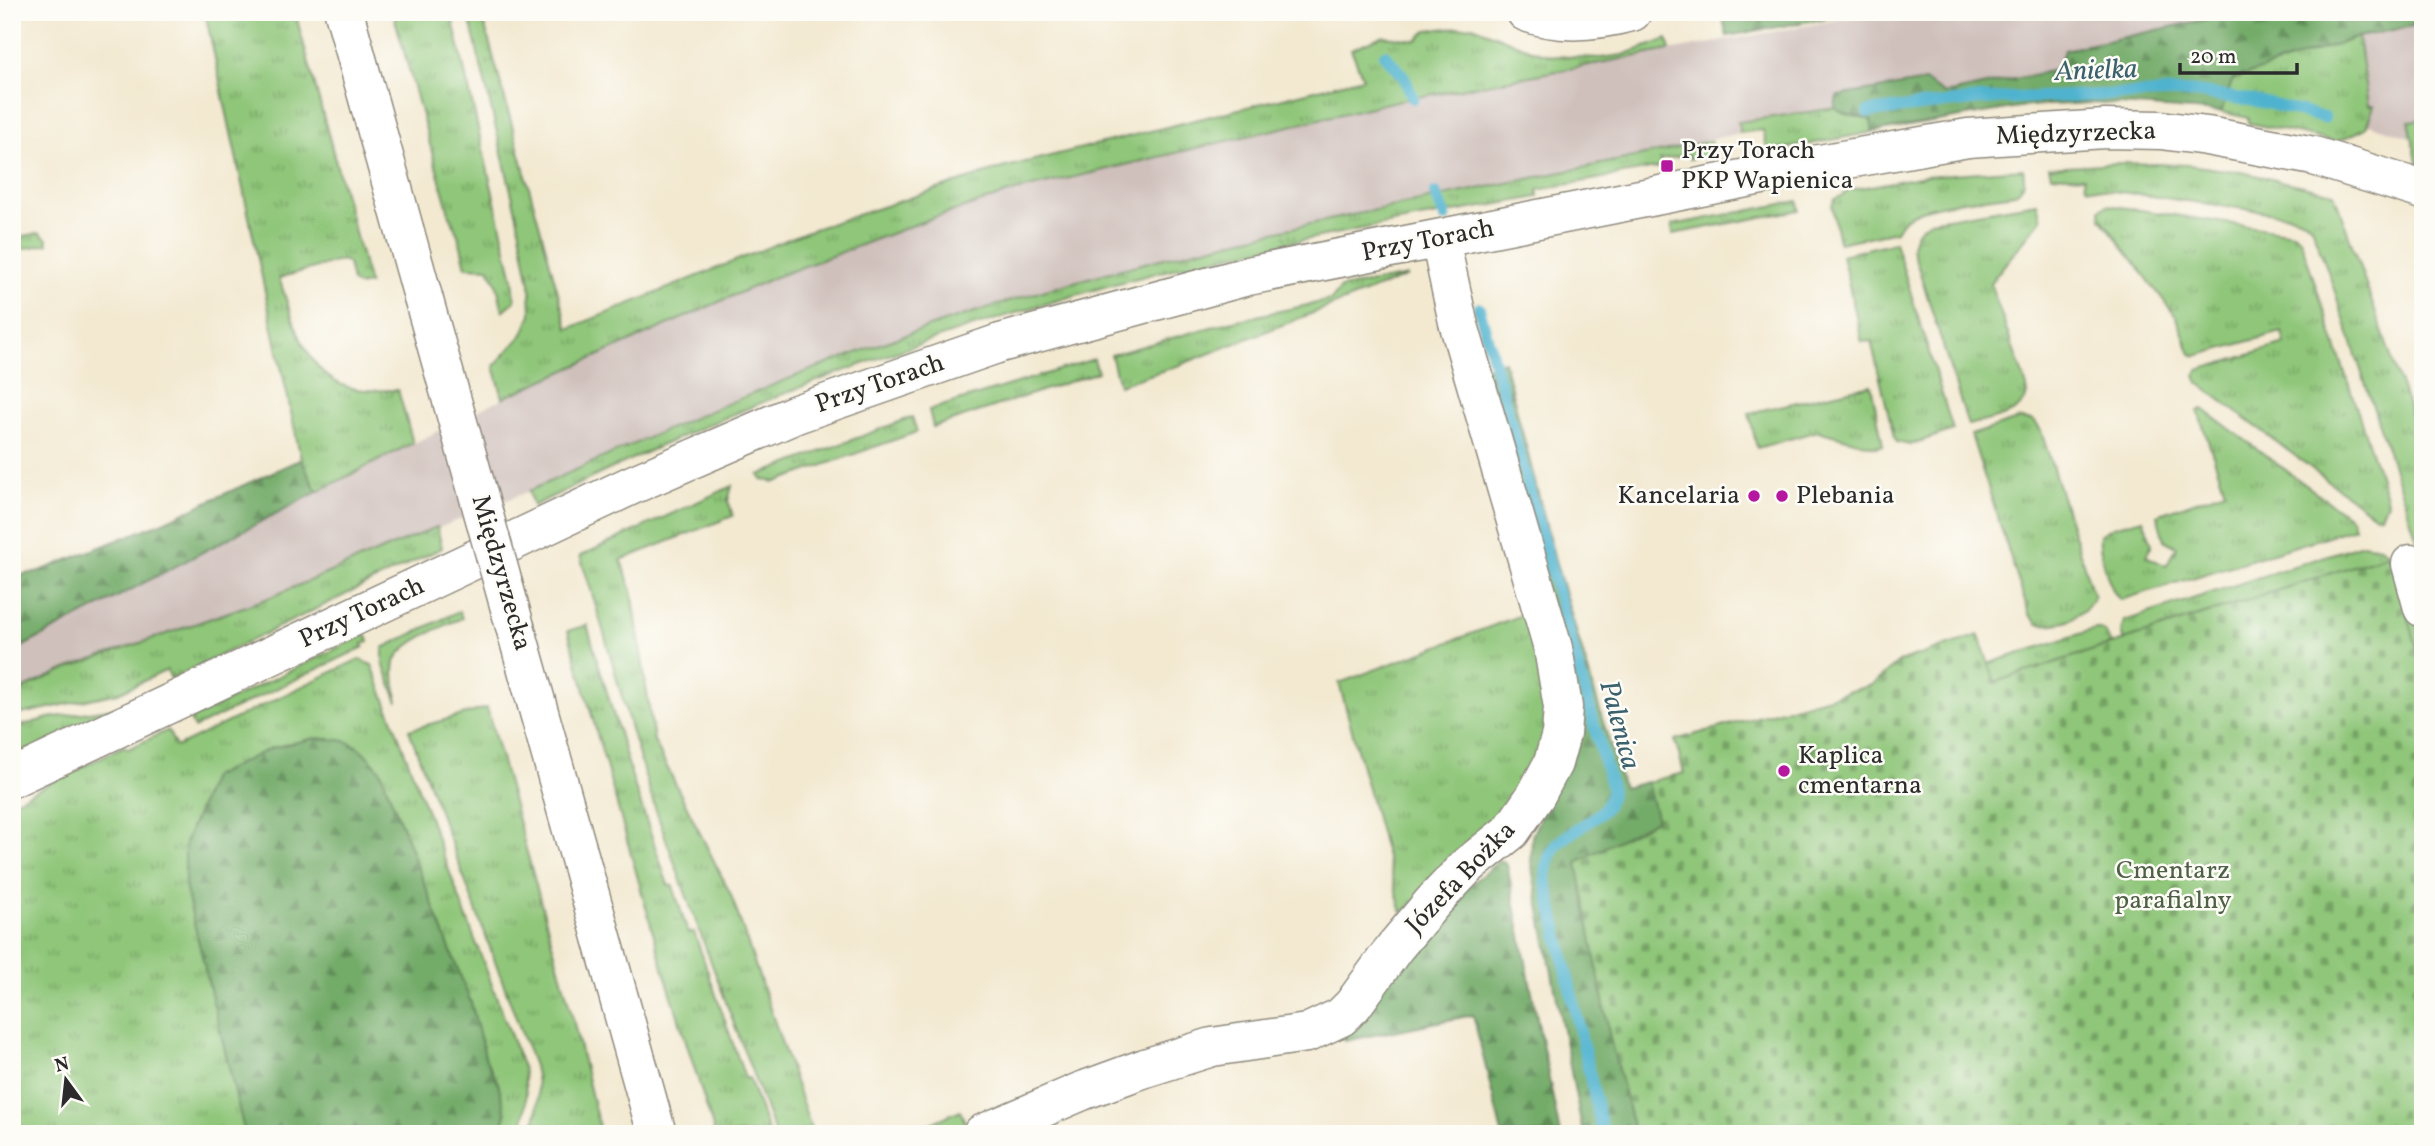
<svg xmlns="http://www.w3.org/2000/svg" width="2435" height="1146" viewBox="0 0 2435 1146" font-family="Vollkorn,serif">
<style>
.industrial{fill:#cfc0bb}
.grass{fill:url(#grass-tufts);stroke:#5d7852;stroke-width:2}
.forest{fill:url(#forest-firs);stroke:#4f6b4a;stroke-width:2}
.cemetery{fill:url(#cemetery-stones);stroke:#5d7852;stroke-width:2}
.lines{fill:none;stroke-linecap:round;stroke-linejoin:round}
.stream{stroke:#50b3cf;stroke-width:12}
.minor-casing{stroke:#8f8a7e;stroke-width:41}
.major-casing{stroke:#8f8a7e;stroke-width:41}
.minor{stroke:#fff;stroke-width:38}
.major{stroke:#fff;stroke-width:38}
.major-bridge-casing{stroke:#8f8a7e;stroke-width:41;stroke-linecap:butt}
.major-bridge{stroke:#fff;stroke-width:38}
.poi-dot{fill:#b5179e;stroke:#fdfcf7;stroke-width:2.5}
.labels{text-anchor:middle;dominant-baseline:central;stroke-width:5;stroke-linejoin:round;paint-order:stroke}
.street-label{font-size:26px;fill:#2b2b2b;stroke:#fdfcf7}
.poi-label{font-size:26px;fill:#2b2b2b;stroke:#fdfcf7;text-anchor:start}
.park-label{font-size:26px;fill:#4e6146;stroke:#fdfcf7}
.water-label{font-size:28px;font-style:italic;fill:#3a616d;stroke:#fdfcf7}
</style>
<defs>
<pattern id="grass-tufts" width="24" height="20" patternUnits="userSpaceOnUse" patternTransform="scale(1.75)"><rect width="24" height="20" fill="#8fc679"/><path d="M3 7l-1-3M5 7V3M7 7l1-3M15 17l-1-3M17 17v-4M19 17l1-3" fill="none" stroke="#75a163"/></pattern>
<pattern id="forest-firs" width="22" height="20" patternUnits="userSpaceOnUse" patternTransform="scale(1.75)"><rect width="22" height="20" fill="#73ab69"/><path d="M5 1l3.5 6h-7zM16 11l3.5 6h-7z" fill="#5f8b57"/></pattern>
<pattern id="cemetery-stones" width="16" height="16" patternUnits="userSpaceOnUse" patternTransform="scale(1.75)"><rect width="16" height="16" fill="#8fc679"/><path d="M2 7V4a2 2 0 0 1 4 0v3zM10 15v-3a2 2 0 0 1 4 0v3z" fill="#75a163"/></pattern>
</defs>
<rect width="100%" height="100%" fill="#fdfcf7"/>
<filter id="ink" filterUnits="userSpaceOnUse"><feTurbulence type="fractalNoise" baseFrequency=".0143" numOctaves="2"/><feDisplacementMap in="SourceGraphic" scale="14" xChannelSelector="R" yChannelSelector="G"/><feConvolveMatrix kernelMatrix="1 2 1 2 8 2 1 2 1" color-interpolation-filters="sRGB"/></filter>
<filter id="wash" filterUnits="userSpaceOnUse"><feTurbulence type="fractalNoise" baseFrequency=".00686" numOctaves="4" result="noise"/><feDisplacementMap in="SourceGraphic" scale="28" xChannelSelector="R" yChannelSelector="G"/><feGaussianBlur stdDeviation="1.57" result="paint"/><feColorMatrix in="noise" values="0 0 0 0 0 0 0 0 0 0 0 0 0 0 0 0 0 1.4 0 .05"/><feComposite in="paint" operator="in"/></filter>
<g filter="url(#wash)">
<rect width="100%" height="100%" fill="#f3e9d1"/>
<!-- industrial -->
<path class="industrial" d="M1880,12H2423V141L2362,122L2248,118L2221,112L2151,105L2092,103L2025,106L1768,152L1763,130L1740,133L1573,171L1213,245L986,308L859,350L742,396L529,491L266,599L66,669L12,694V578L40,571L163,522L301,459L318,492L503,398L632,339L773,278L927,220L1015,191L1090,172L1396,101Z"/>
<!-- grass -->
<path class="grass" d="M205,12H295L369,284L358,286L352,282L348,263L342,260L279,278C292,315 303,370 345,386C361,392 381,390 398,390L413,443L317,492L301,459Z
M393,12H451L513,279L515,301L503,311L496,282L488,268L466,267L459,238L449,213Z
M468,12H481L568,329L808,231L1002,168L1363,78L1351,49L1382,36L1417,40L1427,30L1473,26L1531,50L1552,56L1600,58L1623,55L1667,39L1670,50L1396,101L1015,191L927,220L773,278L503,398L494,366L523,334L531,314L530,284L517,216Z
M2358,37L2368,106H2373L2366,128L2337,142L2248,123V118L2221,112L2225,88L2233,79Z
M1835,108C1847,118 1858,115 1871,120L1873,132L1768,152L1763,130L1740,133L1738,122Z
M2423,119V168L2418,167L2409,121Z
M1710,141L1713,155L1689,159L1688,155L1660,160L1661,167L1538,190V197C1391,223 1241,248 1097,289C948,331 799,383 658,447C616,466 574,486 533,506L529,491C678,423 827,358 984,309C1221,233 1468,194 1710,141Z
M2121,163L2188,165L2241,172L2334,193L2423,449V557L2328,271L2311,226L2305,220L2290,215L2091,188L2086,187L2084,177L2051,175L2049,167Z
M2023,169C2025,180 2025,186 2015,194C1989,198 1939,202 1916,212C1906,216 1901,222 1896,231L1839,243L1832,205L1834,199L1842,196L1849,190L1925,176Z
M1798,201L1799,210L1673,234L1672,225Z
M2037,203L2041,219L1990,283L2027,387C2030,416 1990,419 1968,425L1912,248C1914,234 1918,228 1930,221Z
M2107,205L2293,233L2300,238L2386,496L2387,503L2381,515L2375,516L2198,383L2195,375L2198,370L2285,344L2282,332L2196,356L2191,354L2177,318L2101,218L2100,209Z
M39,233L47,239L48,244L12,251V238Z
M1895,242L1953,430L1910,445L1897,442L1894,437L1871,341L1862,342L1842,255Z
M1408,276L1177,366L1119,385L1111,355L1229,322L1331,300L1341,288Z
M1094,359L1098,372L933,427L929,410Z
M1871,385L1883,445L1876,447L1818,431L1757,448L1749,413Z
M2203,409L2352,519L2354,528L2121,600C2109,592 2098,549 2100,535L2113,527L2143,519L2152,544L2146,556L2166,566L2177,547L2164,540L2157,515L2225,491L2198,411Z
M912,417L917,432L776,482L763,480L759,475Z
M2020,419L2034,421L2041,431L2094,597C2085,616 2060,627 2038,624L2029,614L1971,435Z
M732,486L728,501L733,516L621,560L632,591L654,741L731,895L813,1134H775C735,1024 692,915 654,805C627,723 608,638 580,556Z
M437,527L442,548L171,679L167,670L118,693L12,716V694L66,669L266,599Z
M2362,544L2380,547L2389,553L2400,568L2423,644V709L2124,642L2121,631L2124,621Z
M459,611L462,618C443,627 400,642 395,663C392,675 396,690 398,702L383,664V648Z
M1532,611L1546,656L1545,752L1508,819L1402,913L1339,683Z
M587,625L635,787L668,885L673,886L688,933L694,932L745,1078H749L769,1134H715L664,971L568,631Z
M2095,629H2100L2106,633L2111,646L1995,682H1932Z
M366,634L369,641L363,644L364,647L194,728L190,719Z
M359,659L372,665L523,1068C527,1092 528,1111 519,1134H500L506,1114L498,1083L486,1060L471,1003L380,770L237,1094L245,1134H12V802L124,746L128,749L168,730L176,747Z
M122,707L12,759V728L49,718Z
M487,708L572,1015L600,1131L588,1134H531C540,1111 539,1090 534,1066L409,730Z
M960,1110L967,1127L950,1134H907Z"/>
<!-- forest -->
<path class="forest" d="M1721,12H1861L1727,36Z
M2240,12H2423V24L2358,37L2233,79L2221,112L2092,103L2025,106L1873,132L1871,120C1858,115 1847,118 1835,108L1837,96L1925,81L1945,94L2055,70L2065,50Z
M1504,361L1555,560L1623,788L1647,782L1657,820L1577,862L1611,1042L1635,1134H1583L1531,864L1532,836L1563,765L1482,369Z
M301,459L317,492L12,652V577L40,571L163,522Z
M315,738C353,740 355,741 380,770L471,1003L486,1060L498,1083L506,1114L500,1134H245L185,886V843L212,777L271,748Z
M1500,860L1507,865L1560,1134H1502L1473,1015L1344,1041L1339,1031L1441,910Z"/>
<!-- cemetery -->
<path class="cemetery" d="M2387,555L2396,569L2423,672V1134H1635L1611,1042L1577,862L1657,820L1647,782L1684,773L1675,740L1872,685L1899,662L1979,635L1995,682Z"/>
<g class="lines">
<!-- stream -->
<path class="stream" d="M1385,55L1404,77L1413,98
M1868,112L1981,99L2195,92L2262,102L2324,118
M1435,193L1445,217
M1479,308L1612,790C1607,826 1562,825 1549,858C1546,864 1547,874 1546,880L1603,1134"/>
</g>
</g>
<g filter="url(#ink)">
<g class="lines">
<!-- minor casing -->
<g class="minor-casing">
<path id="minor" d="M1526,12C1559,25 1598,21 1632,12
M2411,564L2423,608
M12,778L632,485L796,414L1000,343L1248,276L1808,166L1968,138L2105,129L2161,130L2207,136L2314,156L2423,190
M982,1134L1082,1091L1145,1068L1212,1047L1307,1033L1341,1017L1353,1005L1395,947L1433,902L1466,867L1511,831L1536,795L1553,763L1561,734L1563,707L1553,648L1458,322L1440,239"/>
</g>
<!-- major casing -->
<g class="major-casing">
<path id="major" d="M344,12L423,297
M516,630L657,1134"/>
</g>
<!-- minor -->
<use href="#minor" class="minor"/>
<!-- major -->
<use href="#major" class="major"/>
<!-- major-bridge casing -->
<g class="major-bridge-casing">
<path id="major-bridge" d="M423,297L516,630"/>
</g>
<!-- major-bridge -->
<use href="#major-bridge" class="major-bridge"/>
</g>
</g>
<!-- markers -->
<g class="poi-dot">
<rect x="1660" y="159" width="14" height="14" rx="3.5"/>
<circle cx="1754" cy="496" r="7"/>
<circle cx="1782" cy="496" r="7"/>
<circle cx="1784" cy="771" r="7"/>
</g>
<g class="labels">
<!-- street labels -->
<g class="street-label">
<text transform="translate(2076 134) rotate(-2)">Międzyrzecka</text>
<text transform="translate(1428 241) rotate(-11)">Przy Torach</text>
<text transform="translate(880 384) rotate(-19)">Przy Torach</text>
<text transform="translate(501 573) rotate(74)">Międzyrzecka</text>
<text transform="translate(362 613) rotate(-25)">Przy Torach</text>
<text transform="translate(1461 878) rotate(-46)">Józefa Bożka</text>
</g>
<!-- poi labels -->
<g class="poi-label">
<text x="1681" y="151">Przy Torach<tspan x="1681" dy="30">PKP Wapienica</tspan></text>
<text x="1740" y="496" text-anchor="end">Kancelaria</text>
<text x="1796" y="496">Plebania</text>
<text x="1798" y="756">Kaplica<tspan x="1798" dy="30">cmentarna</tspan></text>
</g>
<!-- park labels -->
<g class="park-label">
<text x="2173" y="871">Cmentarz<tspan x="2173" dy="30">parafialny</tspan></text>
</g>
<!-- water labels -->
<g class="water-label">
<text transform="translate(2096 71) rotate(-2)">Anielka</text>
<text transform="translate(1619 725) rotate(75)">Palenica</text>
</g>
</g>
<!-- margin -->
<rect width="2435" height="1146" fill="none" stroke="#fdfcf7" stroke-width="42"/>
<!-- north arrow -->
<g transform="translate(66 1080) rotate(345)" stroke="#fdfcf7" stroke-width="5" paint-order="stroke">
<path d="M0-5L12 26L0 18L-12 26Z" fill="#2b2b2b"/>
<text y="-10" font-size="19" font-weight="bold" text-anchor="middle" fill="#2b2b2b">N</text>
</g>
<!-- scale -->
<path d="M2180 63v10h117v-10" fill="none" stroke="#2b2b2b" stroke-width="3.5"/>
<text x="2190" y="63" font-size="21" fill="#2b2b2b" stroke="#fdfcf7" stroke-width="5" paint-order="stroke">20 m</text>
</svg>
